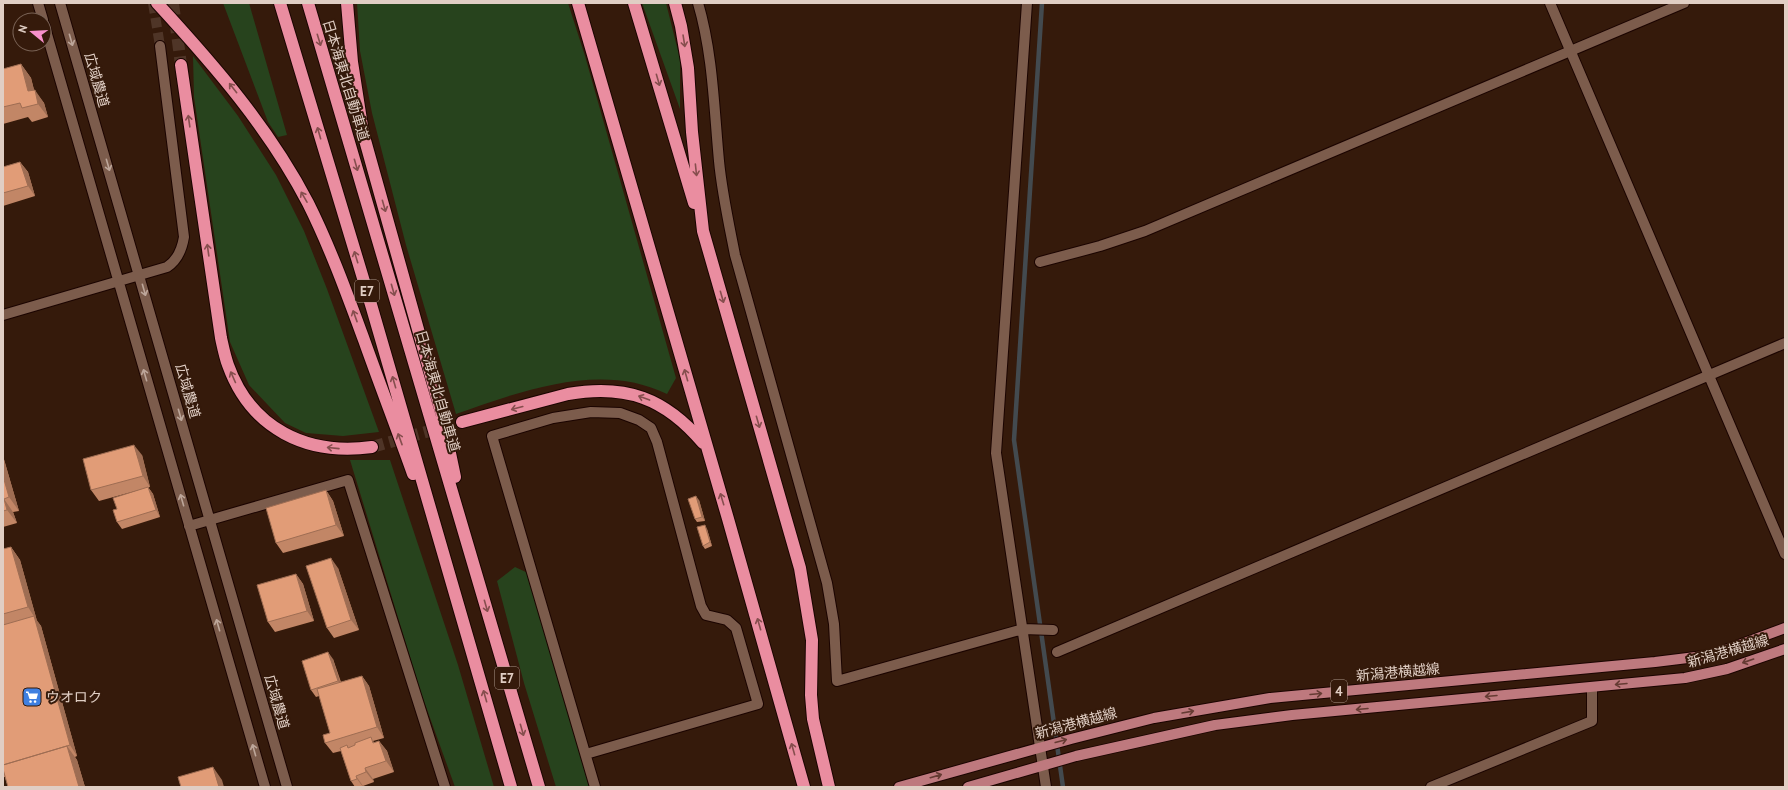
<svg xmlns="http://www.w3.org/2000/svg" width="1788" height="790" viewBox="0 0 1788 790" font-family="'PT Sans','Noto Sans JP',sans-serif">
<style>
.green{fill:#27431d}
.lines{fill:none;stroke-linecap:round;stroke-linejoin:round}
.stream{stroke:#434a4f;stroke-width:4.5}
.minor-tunnel{stroke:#4f3527;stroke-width:10;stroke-dasharray:10 5;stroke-linecap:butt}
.highway-tunnel{stroke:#4f3527;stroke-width:12;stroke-dasharray:12 6;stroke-linecap:butt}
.minor-casing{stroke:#1b0400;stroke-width:12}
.major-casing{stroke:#1b0400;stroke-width:12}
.highway-casing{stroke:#1b0400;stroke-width:14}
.minor{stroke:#7c5c4c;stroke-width:10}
.major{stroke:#be797e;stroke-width:10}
.highway{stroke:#ea8da0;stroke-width:12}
.wall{fill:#c28666}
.shaded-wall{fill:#9e6d53}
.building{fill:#e19c77;stroke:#9e6d53}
.oneway{stroke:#bda69a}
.oneway2{stroke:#864e4e}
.oneway3{stroke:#653b33}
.labels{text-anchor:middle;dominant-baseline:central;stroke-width:4;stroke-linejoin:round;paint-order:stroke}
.shield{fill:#351a0b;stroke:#ad988c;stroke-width:1}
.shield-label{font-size:13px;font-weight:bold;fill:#e0cec4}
.street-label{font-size:14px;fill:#e0cec4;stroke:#351a0b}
.poi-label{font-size:14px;fill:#e0cec4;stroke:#351a0b;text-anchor:start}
</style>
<rect width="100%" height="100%" fill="#351a0b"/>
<!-- green -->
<path class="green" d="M223,3H249L287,135L278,137L268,122Z
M357,3H568L585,56L676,378L667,394C601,361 521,391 456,414L406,245L372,113L360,51Z
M642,3H666L680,59V109Z
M193,56L238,116L276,175L304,231L327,289L379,432L343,436L306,433L285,423L249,385L230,342L194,97Z
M350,460H390L458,665L494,787H455L421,693Z
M515,567L528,573L591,787H556L524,683L497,581Z"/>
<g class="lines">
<!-- stream -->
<path class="stream" d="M1042,3L1014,440L1063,787"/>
<!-- minor-tunnel -->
<path class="minor-tunnel" d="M153,3L160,46"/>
<!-- highway-tunnel -->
<path class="highway-tunnel" d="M173,3L181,65
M372,447L462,422"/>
<!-- minor casing -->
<g class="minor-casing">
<path id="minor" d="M38,3L43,20
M60,3L287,787
M698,3C713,54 714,108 719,161C722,193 729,224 735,255L827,583L834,624L837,681L1023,629L1053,630
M1027,3L996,453L1046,787
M1550,3L1785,554
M44,24L265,787
M1040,262L1100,246L1145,231L1684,3
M3,315L167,267C178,260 182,249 184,237L160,46
M189,526L348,480L445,787
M1057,652L1785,343
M586,754L758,704L736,628L727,620L706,615L701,606L657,442L651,428L639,420L620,413L591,412L553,418L492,436L595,787
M1431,787L1592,721V687"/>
</g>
<!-- major casing -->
<g class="major-casing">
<path id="major" d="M899,787L1071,739L1154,718L1270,698L1655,662L1712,655L1785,628
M968,787L1076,756L1215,725L1292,715L1685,678L1727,669L1785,649"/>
</g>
<!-- highway casing -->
<g class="highway-casing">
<path id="highway" d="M157,3C214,65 269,128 308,203C330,247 347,294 364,340C380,385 397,429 413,474
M280,3L372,308L511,787
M308,3L539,787
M347,3L352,62L363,133L442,415L455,477
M578,3C654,264 731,525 804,787
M634,3L694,203
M675,3L681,26L688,68L692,132L703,231L800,568L812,640L811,695L813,719L829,787
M181,65L221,338C223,347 225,357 228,365C251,429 307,456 372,447
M462,422L568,394C626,384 665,398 703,443"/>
</g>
<!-- minor -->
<use href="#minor" class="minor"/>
<!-- major -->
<use href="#major" class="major"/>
<!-- highway -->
<use href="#highway" class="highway"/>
</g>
<!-- wall -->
<path class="wall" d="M21,64L31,78L34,90L44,103L48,117L32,122L28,117L3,124V69Z
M20,162L28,172L35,196L3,206V167Z
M142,455L150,487L99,501L91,490Z
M3,456L19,511L13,512L17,523L3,527Z
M148,487L153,494L160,517L122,529L117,522V509Z
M326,490L333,501L344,536L283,553L276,543Z
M699,500L705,521L697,522L695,519Z
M707,529L712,546L705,549L703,546Z
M11,547L20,560L37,621L41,626L77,756L75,757L77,760L85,787H8L5,777H3V549Z
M338,568L359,630L334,638L327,628Z
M296,574L303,584L314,621L275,632L268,622Z
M333,659L341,682L362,676L369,686L384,738L373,741L375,743L379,741L387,751L394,772L373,779L374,782L363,786L364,787H355L351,781L341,751L333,753L325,743L330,733L319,696L316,697L311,690Z"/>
<!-- shaded-wall -->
<path class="shaded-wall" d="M21,64L31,78L38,105L28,91Z
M35,90L44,103L48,117L38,104Z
M20,162L28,172L35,196L28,186Z
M134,445L142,455L150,487L143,476Z
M3,456L19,511L9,497L3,476Z
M148,487L153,494L160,517L156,510Z
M326,490L333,501L344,536L336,525Z
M696,496L699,500L705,521L702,517Z
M4,499L13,512L17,523L7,510Z
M705,525L707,529L712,546L710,542Z
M11,547L20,560L37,621L28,607Z
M331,558L338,568L359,630L351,620Z
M296,574L303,584L314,621L307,611Z
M34,616L41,626L77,756L70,745Z
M328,652L333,659L342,688L338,681Z
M362,676L369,686L384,738L377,727Z
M379,741L387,751L394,772L386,761Z
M67,746L77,760L85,787H79Z
M213,767L222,780L224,787H219Z
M365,768L373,779L374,782L366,772Z
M356,776L363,786L364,787H363L357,779Z"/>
<!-- building -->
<path class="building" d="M21,64L28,91L35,90L38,104L22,108L20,103L3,107V69Z
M20,162L28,186L3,193V167Z
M134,445L143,476L91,490L83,459Z
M3,476L9,497L4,499L7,510L3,511Z
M148,487L156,510L117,522L113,510L117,509L113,498Z
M326,490L336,525L276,543L266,508Z
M696,496L702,517L695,519L688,499Z
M705,525L710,542L703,546L697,527Z
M11,547L28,607L3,614V549Z
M331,558L351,620L327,628L306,566Z
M296,574L307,611L268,622L257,585Z
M34,616L70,745L3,765V625Z
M328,652L338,681L311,690L302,661Z
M362,676L377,727L325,743L323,735L330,733L317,689Z
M371,737L373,743L379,741L386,761L365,768L366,772L356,776L357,779L351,781L340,748L347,745L348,748L355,745V743Z
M67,746L79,787H8L3,769V765Z
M213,767L219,787H180H181L178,777Z"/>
<!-- one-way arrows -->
<defs><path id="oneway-shaft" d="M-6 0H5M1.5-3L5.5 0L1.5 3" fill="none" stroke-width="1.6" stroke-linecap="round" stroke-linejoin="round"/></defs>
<g class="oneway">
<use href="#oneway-shaft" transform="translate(71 40) rotate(74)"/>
<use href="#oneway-shaft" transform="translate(108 165) rotate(74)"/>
<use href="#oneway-shaft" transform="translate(144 290) rotate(74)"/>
<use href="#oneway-shaft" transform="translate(145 375) rotate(-106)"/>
<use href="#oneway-shaft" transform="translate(180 415) rotate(74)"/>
<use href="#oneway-shaft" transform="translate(182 500) rotate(-106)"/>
<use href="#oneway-shaft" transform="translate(218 625) rotate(-106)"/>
<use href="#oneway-shaft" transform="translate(254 750) rotate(-106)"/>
</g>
<g class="oneway2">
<use href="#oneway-shaft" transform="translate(319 40) rotate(73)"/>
<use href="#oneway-shaft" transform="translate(684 41) rotate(81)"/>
<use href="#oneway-shaft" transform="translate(658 80) rotate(74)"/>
<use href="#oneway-shaft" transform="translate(233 88) rotate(-128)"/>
<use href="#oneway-shaft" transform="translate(189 121) rotate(-98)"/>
<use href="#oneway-shaft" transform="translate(319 133) rotate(-106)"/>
<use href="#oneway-shaft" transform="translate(356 165) rotate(74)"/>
<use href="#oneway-shaft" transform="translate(696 170) rotate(84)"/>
<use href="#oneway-shaft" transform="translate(304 197) rotate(-120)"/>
<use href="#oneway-shaft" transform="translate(384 206) rotate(74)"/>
<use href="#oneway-shaft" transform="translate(208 250) rotate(-98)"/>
<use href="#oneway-shaft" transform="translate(356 257) rotate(-107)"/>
<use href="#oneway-shaft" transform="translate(393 290) rotate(74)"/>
<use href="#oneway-shaft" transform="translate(722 297) rotate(74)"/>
<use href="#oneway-shaft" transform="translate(355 316) rotate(-110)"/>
<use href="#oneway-shaft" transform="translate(686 375) rotate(-106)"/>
<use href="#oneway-shaft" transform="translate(233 377) rotate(-114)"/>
<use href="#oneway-shaft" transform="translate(394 382) rotate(-106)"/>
<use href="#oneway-shaft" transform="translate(644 398) rotate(-160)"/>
<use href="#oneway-shaft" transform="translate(517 408) rotate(165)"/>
<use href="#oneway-shaft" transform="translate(758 422) rotate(74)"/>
<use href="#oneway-shaft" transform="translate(400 439) rotate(-110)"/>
<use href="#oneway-shaft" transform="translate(333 448) rotate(-174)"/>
<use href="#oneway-shaft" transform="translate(722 499) rotate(-107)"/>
<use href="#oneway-shaft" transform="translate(486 606) rotate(74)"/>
<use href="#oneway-shaft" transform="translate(759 624) rotate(-106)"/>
<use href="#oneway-shaft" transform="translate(485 696) rotate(-106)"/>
<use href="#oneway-shaft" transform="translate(522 730) rotate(74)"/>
<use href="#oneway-shaft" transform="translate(793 749) rotate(-106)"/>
</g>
<g class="oneway3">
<use href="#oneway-shaft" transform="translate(1748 661) rotate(161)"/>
<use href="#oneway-shaft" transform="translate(1621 684) rotate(175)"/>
<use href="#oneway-shaft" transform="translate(1316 694) rotate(-5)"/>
<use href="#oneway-shaft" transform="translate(1491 696) rotate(175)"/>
<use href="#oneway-shaft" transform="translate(1362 709) rotate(175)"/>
<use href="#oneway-shaft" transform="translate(1188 712) rotate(-10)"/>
<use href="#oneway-shaft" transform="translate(1061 741) rotate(-15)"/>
<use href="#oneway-shaft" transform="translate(936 776) rotate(-16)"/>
</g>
<!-- icons -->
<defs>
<g id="supermarket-square" transform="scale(1)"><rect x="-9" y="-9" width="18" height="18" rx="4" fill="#3f7fe0" stroke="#351a0b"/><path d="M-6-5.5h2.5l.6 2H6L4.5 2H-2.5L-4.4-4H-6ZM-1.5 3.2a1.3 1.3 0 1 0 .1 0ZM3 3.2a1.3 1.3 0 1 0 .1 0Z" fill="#fff"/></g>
</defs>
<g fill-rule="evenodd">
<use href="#supermarket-square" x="32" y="697"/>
</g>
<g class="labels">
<!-- shield labels -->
<g class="shield">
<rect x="355" y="280" width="24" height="22" rx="3"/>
<rect x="495" y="667" width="24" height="22" rx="3"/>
<rect x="1331" y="680" width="16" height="22" rx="3"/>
</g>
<g class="shield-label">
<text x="367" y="291">E7</text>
<text x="507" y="678">E7</text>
<text x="1339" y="691">4</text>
</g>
<!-- street labels -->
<g class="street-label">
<text transform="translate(97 80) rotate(74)">広域農道</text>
<text transform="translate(346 80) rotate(73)">日本海東北自動車道</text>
<text transform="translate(188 391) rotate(74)">広域農道</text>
<text transform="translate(438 391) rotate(74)">日本海東北自動車道</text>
<text transform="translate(1728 651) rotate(-16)">新潟港横越線</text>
<text transform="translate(1398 672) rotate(-5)">新潟港横越線</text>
<text transform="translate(277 702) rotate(74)">広域農道</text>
<text transform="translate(1076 723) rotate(-15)">新潟港横越線</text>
</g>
<!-- poi labels -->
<g class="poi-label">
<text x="46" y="697">ウオロク</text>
</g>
</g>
<!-- border -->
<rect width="1788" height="790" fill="none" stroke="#e0cec4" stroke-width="8"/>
<!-- north arrow -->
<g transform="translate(32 32) rotate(288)"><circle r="19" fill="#351a0b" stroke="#796255"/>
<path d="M0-3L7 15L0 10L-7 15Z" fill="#f890cc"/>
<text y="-6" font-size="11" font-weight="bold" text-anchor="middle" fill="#e0cec4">N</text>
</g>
</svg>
